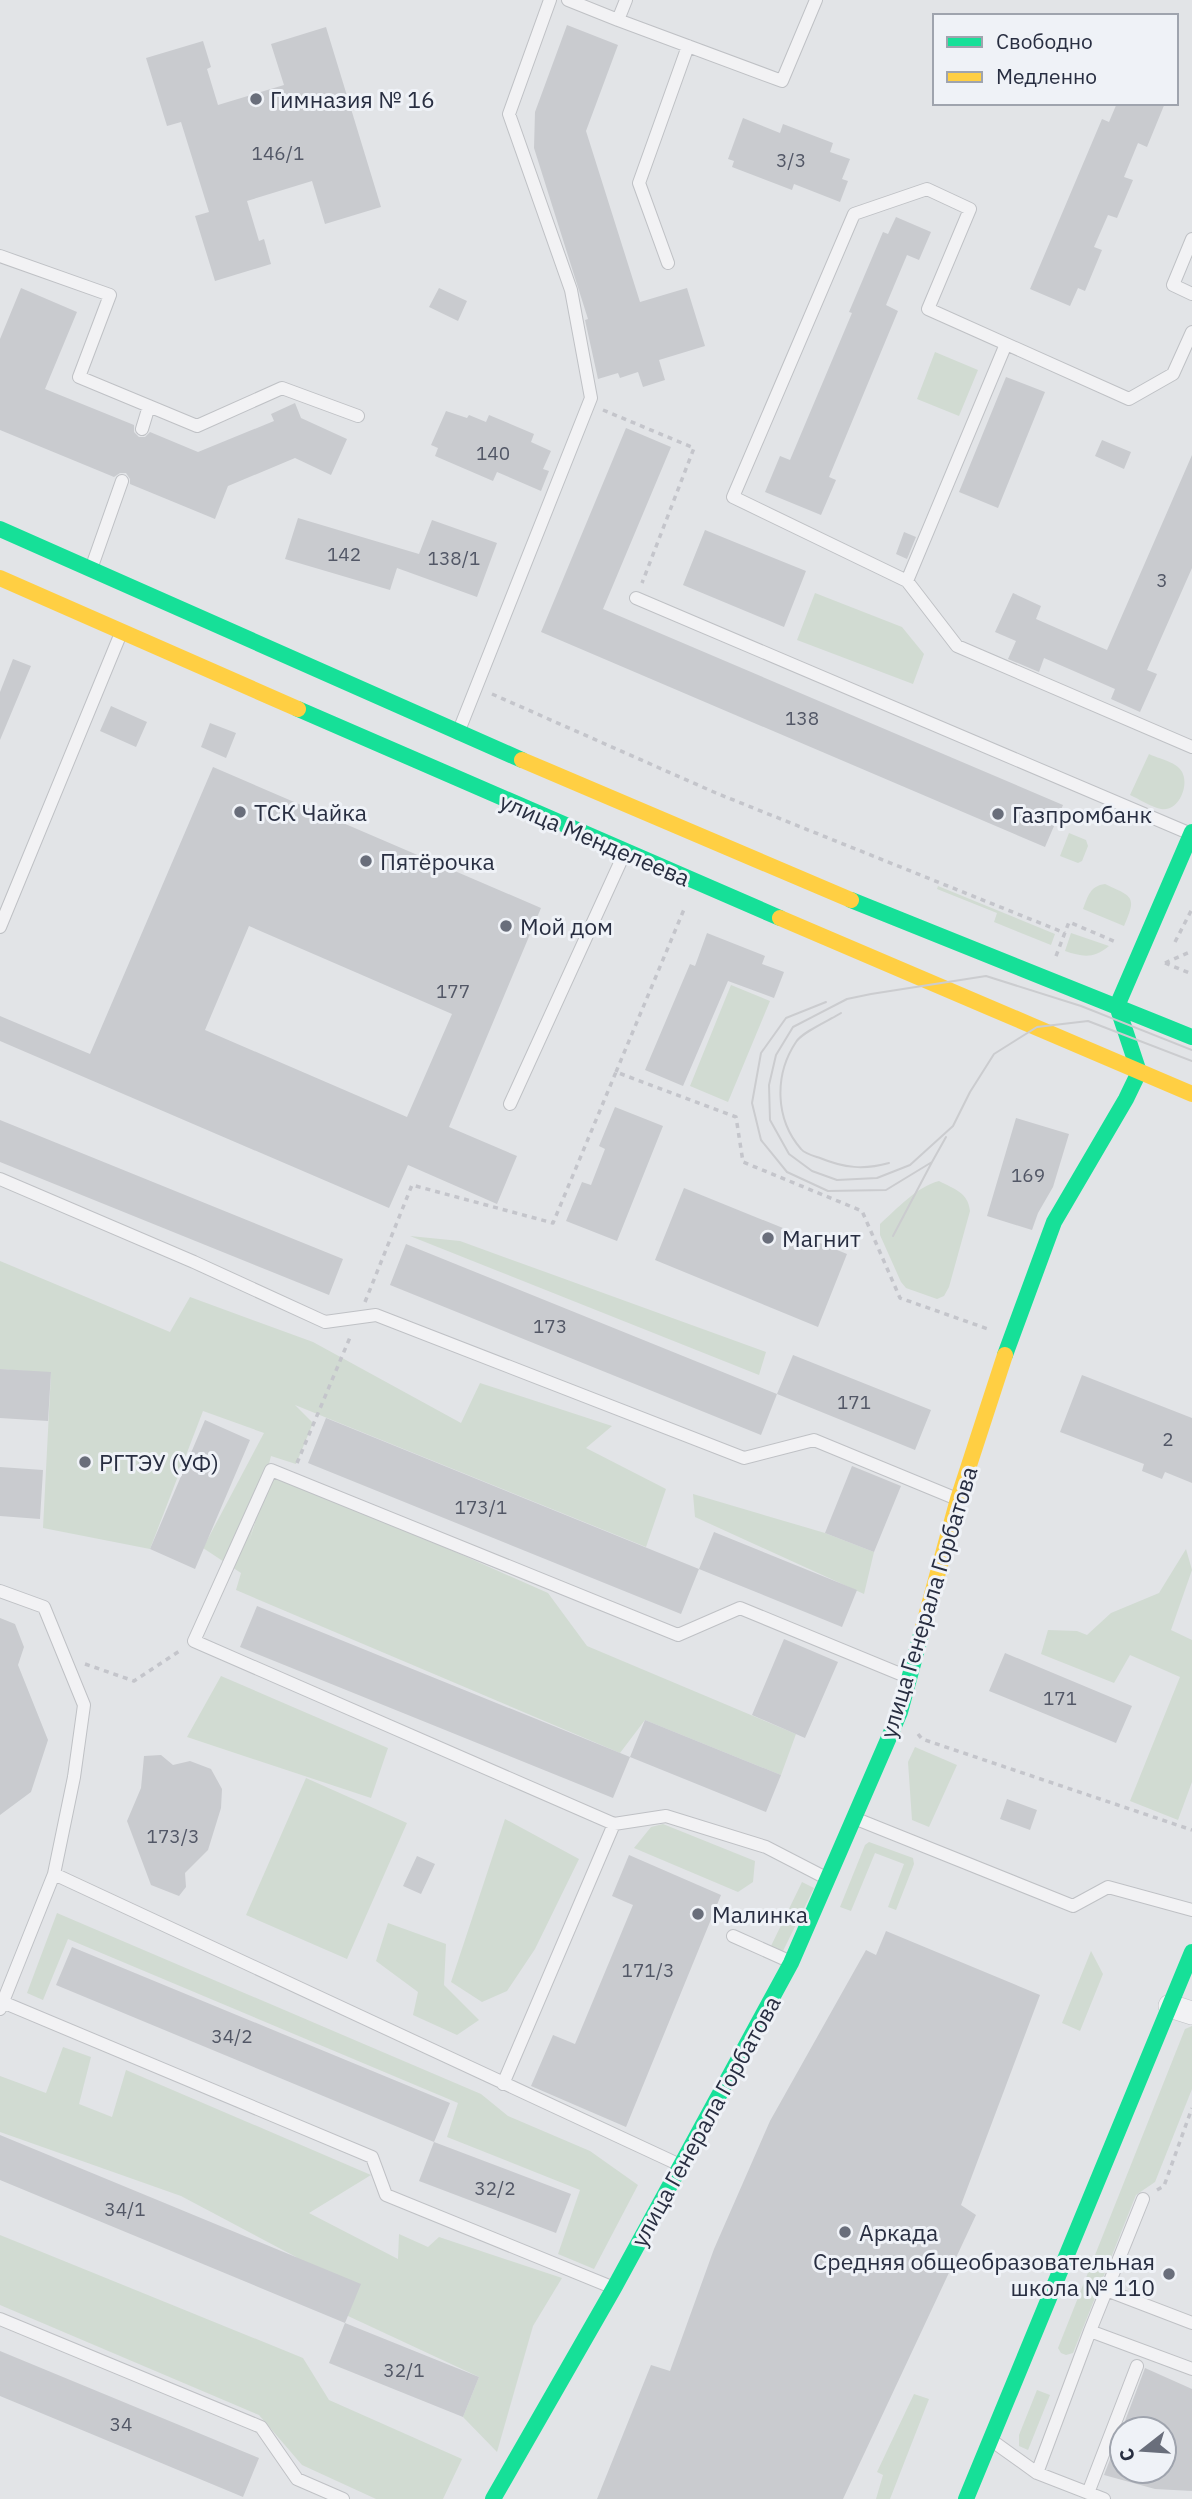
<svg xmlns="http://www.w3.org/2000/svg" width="1192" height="2499" viewBox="0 0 1192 2499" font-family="'IBM Plex Sans',sans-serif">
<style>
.green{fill:#d1dbd2}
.building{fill:#c9cbcf;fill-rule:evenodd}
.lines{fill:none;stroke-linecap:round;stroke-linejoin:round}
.lane-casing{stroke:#bfc1c5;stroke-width:14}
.street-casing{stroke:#bfc1c5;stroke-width:24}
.path{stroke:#c4c5cb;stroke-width:3.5;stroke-dasharray:5 5;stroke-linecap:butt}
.lane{stroke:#f2f2f4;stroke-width:12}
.street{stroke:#f2f2f4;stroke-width:23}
.fast{stroke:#16e098;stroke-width:16}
.slow{stroke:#ffcf43;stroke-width:16}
.tram{stroke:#cbcccf;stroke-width:2}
.poi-dot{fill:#696e7b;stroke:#eff2f7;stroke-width:2.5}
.labels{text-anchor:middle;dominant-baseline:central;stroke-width:6;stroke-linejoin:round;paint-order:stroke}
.number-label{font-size:19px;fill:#525766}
.poi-label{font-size:23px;fill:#282e41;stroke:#eff2f7;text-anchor:start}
.street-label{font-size:23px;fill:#282e41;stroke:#eff2f7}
</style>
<rect width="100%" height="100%" fill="#e2e4e7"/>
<!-- green -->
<path class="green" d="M935,352L978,370L959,416L917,399Z
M815,593L902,627L924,654L913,684L797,640Z
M1149,754C1157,758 1172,761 1179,768C1192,780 1180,813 1161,809C1151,807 1139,799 1130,795Z
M1069,833L1086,840L1088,846L1082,861L1078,863L1060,856Z
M1105,884C1133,897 1137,896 1124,926L1083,909C1088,896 1090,886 1105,884Z
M938,886L1055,934L1051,945L994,922L997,913L937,889Z
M1071,933L1109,946C1093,959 1083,957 1065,951Z
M731,985L770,1001L728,1102L690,1086Z
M939,1181C954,1189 968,1192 970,1211L949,1287L944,1296L937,1299L906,1288L901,1282L880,1235V1224C897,1209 916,1187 939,1181Z
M410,1236L460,1241L766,1352L759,1375Z
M0,1261L170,1332L190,1297L313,1342L461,1423L480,1383L612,1426L586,1448L666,1489L646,1547L295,1405L313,1423L296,1464L271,1456L250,1539L271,1470L548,1593L587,1646L796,1734L781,1775L645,1720L620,1753L236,1590L241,1573L203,1548L264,1433L203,1411L150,1549L43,1528L51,1373L0,1369Z
M693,1494L825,1533L874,1552L864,1594L695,1517Z
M1186,1549L1192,1570L1171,1630L1192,1640V1782L1178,1820L1130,1801L1180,1677L1130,1655L1114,1683L1041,1654L1048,1630L1077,1631L1087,1635L1111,1613L1159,1593Z
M221,1676L388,1748L371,1798L187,1737Z
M915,1747L957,1765L929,1827L912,1820L908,1762Z
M306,1778L407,1823L347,1959L246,1915Z
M505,1819L579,1859L535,1949L507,1991L482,2002L451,1982Z
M663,1824L755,1861L753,1882L738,1892L634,1848L651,1827Z
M869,1842L913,1858L914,1864L896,1910L888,1907L904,1864L875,1853L851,1911L840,1907L865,1845Z
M802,1882L814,1888L783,1951L771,1946Z
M57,1913L481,2094L508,2116L590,2151L638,2185L594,2269L558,2254L580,2190L447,2137L458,2103L68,1939L43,2000L27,1993Z
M388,1923L446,1944L444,1985L479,2020L457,2035L413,2015L418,1992L376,1961Z
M1091,1951L1103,1974L1080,2031L1062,2023Z
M1192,2026V2089L1155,2182L1136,2195L1073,2353L1066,2355L1061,2353L1058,2348L1185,2029Z
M63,2047L91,2057L79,2104L112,2117L126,2070L371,2175L309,2213L398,2259L399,2234L428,2247L439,2237L562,2278L533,2326L497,2452L463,2417L479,2377L348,2316L296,2257L181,2196L0,2132V2076L46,2093Z
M0,2235L303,2358L329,2400L462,2459L443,2499H376L302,2465L259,2415L0,2305Z
M1037,2390L1050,2395L1028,2450L1019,2446V2435Z
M914,2394L929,2399L890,2499H876L883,2475L877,2472Z"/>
<!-- building -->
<path class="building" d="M567,25L618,45L586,131L640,302L687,288L705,346L659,360L665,380L643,387L638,372L620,378L618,373L598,379L585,320L588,319L534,148L535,112Z
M326,27L381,207L325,224L312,181L247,201L259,241L264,239L271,264L215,281L195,216L209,212L181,122L167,126L146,58L203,41L211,67L207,69L218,105L284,85L271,44Z
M1117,103H1165L1147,147L1138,143L1124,177L1133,180L1117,218L1108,215L1094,247L1102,250L1085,291L1078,288L1070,306L1030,289L1102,119L1109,122Z
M743,118L780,133L783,124L833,143L830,152L850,159L842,179L848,181L840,202L794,184L792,190L732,167L734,161L728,159Z
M896,217L931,232L919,260L907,255L886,305L898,311L829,477L836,480L821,515L765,492L780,456L790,460L852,313L849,312L883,232L888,234Z
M21,288L77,312L45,389L134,425V432L139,437H145L150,432L198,452L274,421L271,414L295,403L301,418L347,439L331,475L295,458L228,486L215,519L130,484V479L126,473H120L114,477L0,430V339Z
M439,288L467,301L458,321L429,307Z
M1006,377L1045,392L998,508L959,492Z
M446,411L467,418L469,415L486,422L489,415L534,434L531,442L551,451L543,469L549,471L541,491L497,472L493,481L435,456L438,448L431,445Z
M626,428L671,447L603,609L1063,805L1045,847L541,632Z
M1102,440L1131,452L1124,469L1095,456Z
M1192,455V568L1147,670L1157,674L1140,712L1111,699L1115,689L1044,658L1039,672L1008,659L1016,641L995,632L1013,593L1041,606L1036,619L1107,650Z
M298,518L419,554L432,520L497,543L477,597L397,568L390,590L285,559Z
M705,530L806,571L784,627L683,585Z
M904,532L916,537L907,559L896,554Z
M13,659L31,666L0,740V692Z
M111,706L147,722L136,747L100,731Z
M210,723L236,733L226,758L201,747Z
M213,767L541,908L449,1127L517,1156L497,1204L408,1165L389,1208L0,1041V1016L90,1054ZM249,926L452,1014L407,1117L205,1030Z
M707,933L765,956L762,964L784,972L774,998L728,981L683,1086L645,1070L690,964L695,966Z
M615,1107L663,1126L617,1241L566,1221L582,1182L591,1185L605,1149L599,1146Z
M1016,1118L1069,1134L1053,1187L1038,1213L1032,1230L987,1216Z
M0,1120L343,1259L329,1295L0,1162Z
M684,1188L847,1254L818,1327L655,1260Z
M406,1244L777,1394L761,1435L390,1285Z
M793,1355L931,1410L915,1450L777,1394Z
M0,1369L51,1372L48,1421L0,1418Z
M1082,1375L1192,1418V1483L1165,1472L1162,1479L1142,1471L1144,1464L1060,1432Z
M326,1418L699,1569L681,1614L308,1463Z
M205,1420L250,1440L195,1569L150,1549Z
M852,1466L901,1486L874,1552L825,1533Z
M0,1467L43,1470L40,1519L0,1516Z
M714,1532L857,1590L842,1627L699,1569Z
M257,1606L630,1757L645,1720L781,1775L766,1812L630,1757L613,1798L240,1647Z
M0,1618L15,1624L24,1647L18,1665L48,1740L31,1792L0,1815Z
M784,1639L838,1662L805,1738L752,1715Z
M1005,1653L1132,1706L1116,1743L989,1691Z
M161,1755L173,1765L190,1761L211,1769L222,1789L221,1808L208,1850L185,1873L186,1887L179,1896L151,1885L127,1821L141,1788L144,1756Z
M1007,1799L1037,1810L1030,1830L1000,1819Z
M629,1855L721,1895L626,2127L531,2086L553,2035L575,2044L633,1905L612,1896Z
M417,1856L435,1864L421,1894L403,1886Z
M886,1931L1040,1995L961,2205L976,2215L843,2499H597L651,2365L670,2371L714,2249L770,2121L866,1950L876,1955Z
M72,1947L450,2103L434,2142L56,1985Z
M0,2135L361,2284L345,2323L479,2377L463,2417L329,2363L345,2323L0,2180Z
M434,2142L571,2194L556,2233L419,2181Z
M0,2351L259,2458L243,2497L0,2396Z
M1145,2368L1192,2389V2491L1155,2489L1104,2475L1122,2429V2471H1164V2429H1122Z"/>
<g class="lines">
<!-- lane casing -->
<g class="lane-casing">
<path id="lane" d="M568,0L618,20
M626,0L618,20L782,81L816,0
M1192,239L1173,285L1192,294
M0,256L110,295L79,377L197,426L282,388L358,416
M668,263L639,183L688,46
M1192,332L1173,374L1129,399L928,309L970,209L927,189L854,214L733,497L907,581L957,646L1192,747
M142,429L149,406
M91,569L122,481
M907,581L1006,344
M636,598L1191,834
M458,733L591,398L571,290L509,114L550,0
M0,927L121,633
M510,1104L625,852
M0,1179L194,1262L325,1322L376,1315L744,1458L814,1440L957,1499
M0,1591L44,1607L84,1705L74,1777L54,1874
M854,1818L1073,1906L1108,1887L1192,1910
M828,1879L766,1847L666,1816L614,1824L194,1641L271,1470L678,1635L740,1608L910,1678
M733,1936L791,1962
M0,2001L372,2157L386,2195L614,2288
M0,2009L54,1874L680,2165
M503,2084L614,1824
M1106,2290L1192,2323
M0,2319L261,2427L297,2479L343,2499
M1090,2331L1192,2369
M991,2440L1037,2473L1104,2499
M1037,2473L1090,2331L1143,2199
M1088,2493L1137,2366"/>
</g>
<!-- street casing -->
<g class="street-casing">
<path id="street" d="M1170,2006L1192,2013"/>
</g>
<!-- path -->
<path class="path" d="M603,410L694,448L642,583
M492,694L716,793L1065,933
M1175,942L1192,909
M1056,956L1069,922L1116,942
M1165,963L1192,974
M1165,963L1192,951
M616,1072L685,907
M365,1302L412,1185L553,1223L616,1072L736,1117L743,1162L862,1211L900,1298L988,1329
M297,1463L351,1335
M85,1664L134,1681L181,1650
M918,1734L922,1739L1192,1830
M1157,2190L1164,2186L1192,2108"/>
<!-- lane -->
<use href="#lane" class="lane"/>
<!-- street -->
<use href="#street" class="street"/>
<!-- fast -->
<path class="fast" d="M0,529L522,760
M298,709L780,918
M851,900L1192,1037
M1005,1355L1054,1222L1126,1099L1139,1072L1117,1006L1192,832
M493,2499L614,2288L791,1963L900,1712L922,1631
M966,2499L1192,1952"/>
<!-- slow -->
<path class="slow" d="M0,578L298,709
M522,760L851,900
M780,918L1192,1094
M922,1631L958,1499L1005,1355"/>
<!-- tram -->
<path class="tram" d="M826,1002L786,1018L761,1053L752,1103L761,1140L787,1172L828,1191L886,1190L932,1162L946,1137
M841,1013C830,1020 802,1032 796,1042C774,1075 775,1119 801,1149C805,1154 814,1156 820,1158C844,1168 864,1170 889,1163
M1192,1050L1081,1006L986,976L871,994L847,999L793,1027L776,1055L769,1085L770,1120L789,1154L812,1171L837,1180L877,1178L910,1165L953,1126L970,1092L994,1054L1037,1027L1088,1021L1192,1061
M893,1236L932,1162"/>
</g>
<!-- markers -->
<g class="poi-dot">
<circle cx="256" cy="99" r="7"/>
<circle cx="240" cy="812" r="7"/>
<circle cx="998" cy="814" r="7"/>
<circle cx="366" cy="861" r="7"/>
<circle cx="506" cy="926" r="7"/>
<circle cx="768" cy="1238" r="7"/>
<circle cx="85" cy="1462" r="7"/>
<circle cx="698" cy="1914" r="7"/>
<circle cx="845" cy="2232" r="7"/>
<circle cx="1169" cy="2274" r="7"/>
</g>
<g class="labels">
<!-- number labels -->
<g class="number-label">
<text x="278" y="153">146/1</text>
<text x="791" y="160">3/3</text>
<text x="493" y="453">140</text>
<text x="344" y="554">142</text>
<text x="454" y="558">138/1</text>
<text x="1162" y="580">3</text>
<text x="802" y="718">138</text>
<text x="453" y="991">177</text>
<text x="1028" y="1175">169</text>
<text x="550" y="1326">173</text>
<text x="854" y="1402">171</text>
<text x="1168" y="1439">2</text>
<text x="481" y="1507">173/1</text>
<text x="1060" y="1698">171</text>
<text x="173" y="1836">173/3</text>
<text x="648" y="1970">171/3</text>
<text x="232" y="2036">34/2</text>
<text x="495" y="2188">32/2</text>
<text x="125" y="2209">34/1</text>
<text x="404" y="2370">32/1</text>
<text x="121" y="2424">34</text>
</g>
<!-- poi labels -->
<g class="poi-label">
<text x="270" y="99">Гимназия № 16</text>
<text x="254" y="812">ТСК Чайка</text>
<text x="1012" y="814">Газпромбанк</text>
<text x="380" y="861">Пятёрочка</text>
<text x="520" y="926">Мой дом</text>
<text x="782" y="1238">Магнит</text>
<text x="99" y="1462">РГТЭУ (УФ)</text>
<text x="712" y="1914">Малинка</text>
<text x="859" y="2232">Аркада</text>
<text x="1155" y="2261" text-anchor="end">Средняя общеобразовательная<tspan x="1155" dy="26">школа № 110</tspan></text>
</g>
<!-- street labels -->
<g class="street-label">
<text transform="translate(595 839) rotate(23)">улица Менделеева</text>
<text transform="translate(928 1602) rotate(-73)">улица Генерала Горбатова</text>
<text transform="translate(705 2121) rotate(-61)">улица Генерала Горбатова</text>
</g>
</g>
<!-- legend -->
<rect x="933" y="14" width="245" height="91" fill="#eff2f7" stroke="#9fa4ae" stroke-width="2"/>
<rect x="947" y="37" width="35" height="10" fill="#16e098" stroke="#9fa4ae" stroke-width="2"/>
<text x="996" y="49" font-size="21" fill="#282e41">Свободно</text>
<rect x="947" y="72" width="35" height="10" fill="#ffcf43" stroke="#9fa4ae" stroke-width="2"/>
<text x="996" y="84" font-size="21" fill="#282e41">Медленно</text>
<!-- north arrow -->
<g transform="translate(1143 2450) rotate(253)"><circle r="33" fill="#eff2f7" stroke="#9fa4ae" stroke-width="2"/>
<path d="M0-5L12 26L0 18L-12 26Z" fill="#696e7b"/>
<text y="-10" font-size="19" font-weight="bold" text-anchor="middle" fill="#282e41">С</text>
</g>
</svg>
